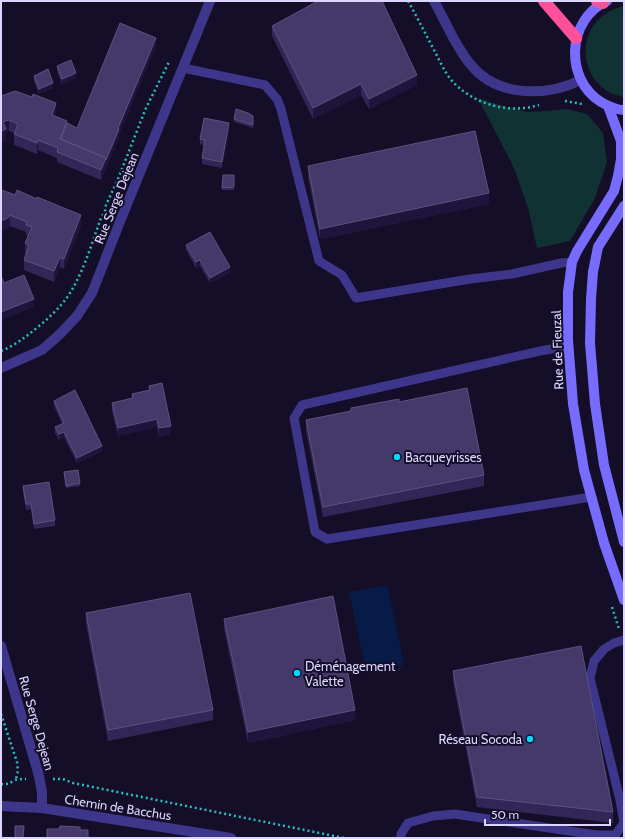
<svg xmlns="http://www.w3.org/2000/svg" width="625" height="839" viewBox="0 0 625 839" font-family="Cabin,sans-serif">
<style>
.green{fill:#113232}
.water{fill:#071b48}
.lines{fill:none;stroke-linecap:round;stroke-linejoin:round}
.path{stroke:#28c0bf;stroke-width:2.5;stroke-dasharray:2 3;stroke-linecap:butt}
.lane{stroke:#3e368a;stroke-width:9}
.street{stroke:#3e368a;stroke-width:10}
.secondary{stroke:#776cff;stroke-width:10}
.highway{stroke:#ff509b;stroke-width:12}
.wall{fill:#322657}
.shaded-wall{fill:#1e153c}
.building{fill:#443969;stroke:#5c5180}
.poi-dot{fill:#01d8ff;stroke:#140e28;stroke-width:1.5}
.labels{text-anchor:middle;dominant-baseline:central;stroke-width:4;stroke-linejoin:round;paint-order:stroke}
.street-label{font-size:13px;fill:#dcd5ff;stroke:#140e28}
.poi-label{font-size:13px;fill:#dcd5ff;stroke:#140e28;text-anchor:start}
</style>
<rect width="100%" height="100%" fill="#140e28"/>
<!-- green -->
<path class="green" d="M624,6V97C618,96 612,94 607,91C579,73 578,30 607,13C612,9 618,8 624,6Z
M478,98L503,106L528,112L545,111L567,109L587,114L603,133L607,162L595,198L570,241L537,248L528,208L514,168Z"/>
<!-- water -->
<path class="water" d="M387,585L403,659L402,666L372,672L366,670L349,592Z"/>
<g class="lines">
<!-- path -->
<path class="path" d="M408,1C417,17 425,33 434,50C440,61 445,74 454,83C476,105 509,114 539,105
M565,101L582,104
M1,351C16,345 27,336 39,326C49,318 58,309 66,299C83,275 91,245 101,218L105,211L106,205L118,179L146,108L169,62
M612,607L619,629
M1,714L17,762L18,771L16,779
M53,779H63L73,783L344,838
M1,784C7,785 10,783 15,780C18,779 22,779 26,779"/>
<!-- lane -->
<path class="lane" d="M183,68L265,85L277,99L281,109L319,261L342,275L356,298L470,279L512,274L561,263L572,262
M568,346L540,351L302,405L294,418L315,532L327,539L591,497
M401,838V834L408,823L433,816L455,814L596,835H615L624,823L620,800L590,678L594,661L604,649L614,643L624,640"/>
<!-- street -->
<path class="street" d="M434,1C446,22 455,46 471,65C497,97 546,97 581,80
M1,368L42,350L60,334L77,316L92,293L121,219L210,1
M1,646L39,776L42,792V808
M1,806L42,808L231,838"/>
<!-- secondary -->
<path class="secondary" d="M607,1C567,19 564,79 601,102C608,106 616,110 624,110
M608,106L621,141V159L618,176L614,191L577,251L572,262L568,292V340L573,404L584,470L604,543L624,600
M624,206L598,247L593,272L591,299L590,343L595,404L604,465L624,542"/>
<!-- highway -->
<path class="highway" d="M544,1L576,38
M597,1L603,3"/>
</g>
<!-- wall -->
<path class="wall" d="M316,1H382L417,85L369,109L361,95L313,119L272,36V26L316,2Z
M156,46L124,123V122L119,134V137L101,180L57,162V158L38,150L37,154L14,145V133L9,131L6,132V140L1,142V96L56,114L55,116L67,123L77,128Z
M57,66L76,78L62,84L57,71Z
M34,76L53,88L39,94L34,81Z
M253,116V128L234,122V119Z
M229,129L222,168L202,164V158L204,146L200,144V139Z
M308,166L489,204L320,239L308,177Z
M223,175H234V190H222Z
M1,191L81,226L64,269L60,267L54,282L24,270V260L26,254L25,253V243L28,236L26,235V232L10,226L8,229Z
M186,245L230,273L210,283L200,266L196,268L186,250Z
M149,386L171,434L159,437L157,427L118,436L112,411V403L132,398V394L149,390Z
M54,401L102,451L77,463L64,437L59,440L55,433V427L62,424L54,406Z
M399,402L484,475V486L323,517L306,431V420L351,411V408Z
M64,472L80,483V486L66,488Z
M23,486L55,520V526L34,529L31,509L26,510L23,492Z
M86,613L213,710V720L108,741L86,624Z
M224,619L355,720L248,743L224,629Z
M453,671L613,812V823L477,807L453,682Z"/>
<!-- shaded-wall -->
<path class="shaded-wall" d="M156,38V46L124,123V114Z
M76,73V78L62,84V79Z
M417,75V85L369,109V99Z
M53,83V88L39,94V89Z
M361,84V95L313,119V108Z
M56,103V114L52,125V115Z
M124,114V122L119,134V137L101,180V170Z
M9,120V131L6,132V140L1,142V131L3,122Z
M229,123V129L222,168V162Z
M38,140V150L37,154V143Z
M489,193V204L320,239V229Z
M10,215V226L8,229L1,232V221Z
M81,215V226L64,269V259Z
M60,257V267L54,282V271Z
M200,260V266L196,268V262Z
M230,267V273L210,283V278Z
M34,299V307L1,320V324V312Z
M157,419V427L118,436V428Z
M171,426V434L159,437V428Z
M64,432V437L59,440V434Z
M102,446V451L77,463V458Z
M355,710V720L248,743V732Z"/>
<!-- building -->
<path class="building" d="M318,1H382L417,75L369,99L361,84L313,108L272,26Z
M120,23L156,38L124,114L118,128L119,129L106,160V158L61,139L67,123L77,128Z
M71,60L76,73L62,79L57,66Z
M48,69L53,83L39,89L34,76Z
M15,91L32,97L33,94L56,103L52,115L67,121L60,139L106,158L101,170L57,152L58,148L38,140L37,143L14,134L18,124L9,120L3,122L6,129L1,131V96Z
M236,109L248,113L253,116V125L234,119Z
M204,118L229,123L222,162L202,158L205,140L200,139Z
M475,131L489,193L320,229L308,166Z
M223,175H234V187L222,188Z
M2,190L15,195L17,190L37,199V197L81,215L64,259L60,257L54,271L24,260L29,245L25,243L32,227L26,225L27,222L10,215L8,218L1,221V191Z
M210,232L230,267L210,278L200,260L196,262L186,245Z
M24,275L34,299L1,312V276L4,283Z
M162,383L171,426L159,428L157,419L118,428L112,403L133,398L132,394L150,390L149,386Z
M467,388L484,475L323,507L306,420L351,411V408L399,399V402Z
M75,390L102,446L77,458L64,432L59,434L55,427L64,423L54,401Z
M78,470L80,483L66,486L64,472Z
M49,482L55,520L34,524L31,504H26L23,486Z
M190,593L213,710L108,730L86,613Z
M333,596L355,710L248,732L224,619Z
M581,646L613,812L477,797L453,671Z
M15,826H24L23,838H15Z
M60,826L80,827V830H88V838H47V829H59Z"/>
<!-- markers -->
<g class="poi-dot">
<circle cx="397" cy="457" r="4"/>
<circle cx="297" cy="673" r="4"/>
<circle cx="530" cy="739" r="4"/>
</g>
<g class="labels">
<!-- street labels -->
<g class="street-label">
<text transform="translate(116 198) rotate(-68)">Rue Serge Dejean</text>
<text transform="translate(557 350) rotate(-92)">Rue de Fieuzal</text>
<text transform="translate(37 723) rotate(74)">Rue Serge Dejean</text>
<text transform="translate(118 807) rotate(9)">Chemin de Bacchus</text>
</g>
<!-- poi labels -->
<g class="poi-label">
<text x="405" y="457">Bacqueyrisses</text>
<text x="305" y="666">Déménagement<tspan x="305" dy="15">Valette</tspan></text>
<text x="522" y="739" text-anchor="end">Réseau Socoda</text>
</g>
</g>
<!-- border -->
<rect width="625" height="839" fill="none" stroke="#dcd5ff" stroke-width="4"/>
<!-- scale -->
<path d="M485 819v6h125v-6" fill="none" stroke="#dcd5ff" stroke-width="2"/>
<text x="491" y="819" font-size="12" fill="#dcd5ff" stroke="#140e28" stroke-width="3" paint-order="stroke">50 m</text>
</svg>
